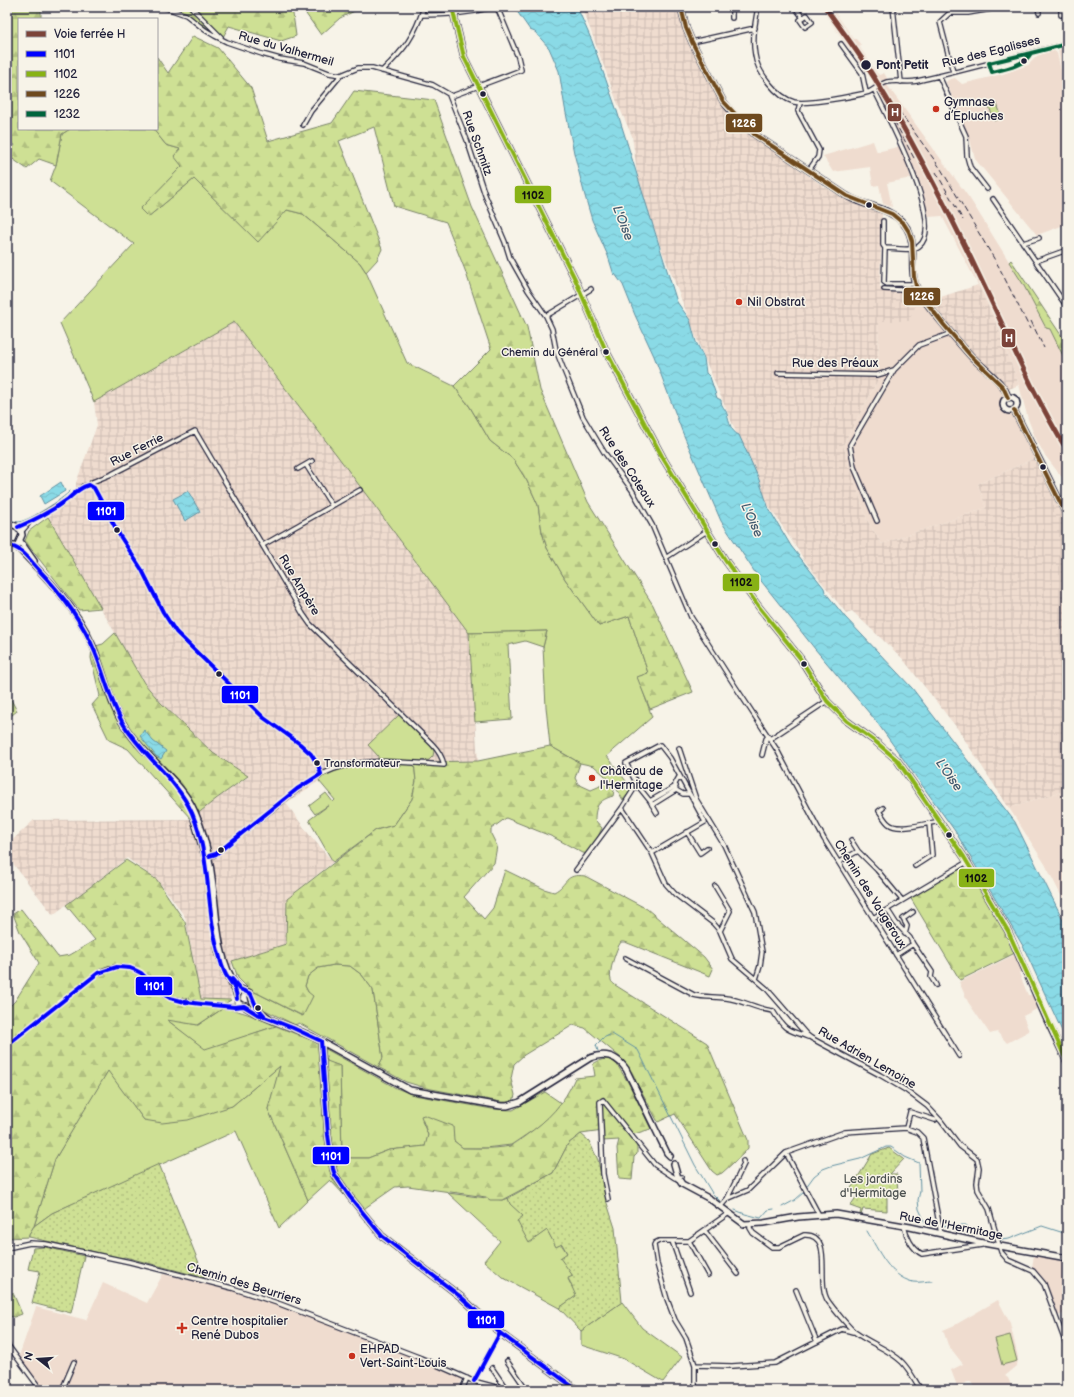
<svg xmlns="http://www.w3.org/2000/svg" width="1074" height="1397" viewBox="0 0 1074 1397" font-family="'Balsamiq Sans',sans-serif">
<style>
.built{fill:#efdccf}
.industrial{fill:url(#industrial-grid)}
.grass{fill:#cee094;stroke:#788168}
.forest{fill:url(#forest-firs);stroke:#788168}
.park{fill:url(#park-tufts);stroke:#788168}
.garden{fill:url(#garden-dots);stroke:#788168}
.water{fill:url(#water-waves);stroke:#6090a2}
.lines{fill:none;stroke-linecap:round;stroke-linejoin:round}
.stream{stroke:#6090a2;stroke-width:1}
.street-casing{stroke:#22223b;stroke-width:6}
.secondary-casing{stroke:#22223b;stroke-width:8}
.street{stroke:#f7f3e8;stroke-width:3.5}
.secondary{stroke:#f7f3e8;stroke-width:5}
.rail{stroke:#22223b;stroke-width:1;stroke-dasharray:6 3;stroke-linecap:butt}
.bus-1-casing{stroke:#f7f3e8;stroke-width:7}
.bus-2-casing{stroke:#f7f3e8;stroke-width:7}
.bus-3-casing{stroke:#f7f3e8;stroke-width:7}
.bus-4-casing{stroke:#f7f3e8;stroke-width:7}
.bus-1{stroke:#00f;stroke-width:4}
.bus-2{stroke:#88b215;stroke-width:4}
.bus-3{stroke:#6e491e;stroke-width:4}
.bus-4{stroke:#00643c;stroke-width:4}
.rail-1-casing{stroke:#f7f3e8;stroke-width:8}
.rail-1{stroke:#7b4339;stroke-width:5}
.bus-dot{fill:#22223b;stroke:#f7f3e8;stroke-width:1.5}
.poi-dot{fill:#c8321e;stroke:#f7f3e8;stroke-width:1.5}
.labels{text-anchor:middle;dominant-baseline:central;stroke-width:3;stroke-linejoin:round;paint-order:stroke}
.bus-label{font-size:11px;fill:#22223b;stroke:#f7f3e8;text-anchor:end}
.street-label{font-size:12px;fill:#22223b;stroke:#f7f3e8}
.stop-label{font-size:12px;font-weight:bold;fill:#22223b;stroke:#f7f3e8;text-anchor:start}
.poi-label{font-size:12px;fill:#22223b;stroke:#f7f3e8;text-anchor:start}
.park-label{font-size:12px;fill:#4d5251;stroke:#f7f3e8}
.water-label{font-size:13px;font-style:italic;fill:#41596e;stroke:#f7f3e8}
.line-badge{stroke:#f7f3e8;stroke-width:1.5}
.badge-label{font-size:11px;text-anchor:middle;font-weight:bold;fill:#fff}
.pale-badge-label{font-size:11px;text-anchor:middle;font-weight:bold;fill:#111}
</style>
<defs>
<pattern id="industrial-grid" width="8" height="8" patternUnits="userSpaceOnUse"><rect width="8" height="8" fill="#efdccf"/><path d="M0 4h8M4 0v8" fill="none" stroke="#cdbcb3"/></pattern>
<pattern id="forest-firs" width="22" height="20" patternUnits="userSpaceOnUse"><rect width="22" height="20" fill="#cee094"/><path d="M5 1l3.5 6h-7zM16 11l3.5 6h-7z" fill="#b1c080"/></pattern>
<pattern id="park-tufts" width="24" height="20" patternUnits="userSpaceOnUse"><rect width="24" height="20" fill="#cee094"/><path d="M3 7l-1-3M5 7V3M7 7l1-3M15 17l-1-3M17 17v-4M19 17l1-3" fill="none" stroke="#b1c080"/></pattern>
<pattern id="garden-dots" width="8" height="8" patternUnits="userSpaceOnUse"><rect width="8" height="8" fill="#cee094"/><path d="M2 2h.1M6 6h.1" fill="none" stroke="#b1c080" stroke-width="1.8" stroke-linecap="round"/></pattern>
<pattern id="water-waves" width="16" height="10" patternUnits="userSpaceOnUse"><rect width="16" height="10" fill="#8adae6"/><path d="M0 5q4-4 8 0t8 0" fill="none" stroke="#77bbc6"/></pattern>
</defs>
<rect width="100%" height="100%" fill="#f7f3e8"/>
<filter id="ink" filterUnits="userSpaceOnUse"><feTurbulence type="fractalNoise" baseFrequency=".025" numOctaves="2"/><feDisplacementMap in="SourceGraphic" scale="8" xChannelSelector="R" yChannelSelector="G"/><feConvolveMatrix kernelMatrix="1 2 1 2 8 2 1 2 1" color-interpolation-filters="sRGB"/></filter>
<g filter="url(#ink)">
<!-- built -->
<path class="built" d="M820,7H831L854,39H856L861,45L859,46L877,73L879,75L884,73L887,78V80L873,86L872,79L866,71H865Z
M1067,48V195L1062,198L1067,210V224L1037,235L975,159L970,140L946,82L948,80L955,78L962,84L1003,74L1028,65L1037,56L1053,50L1057,53L1063,79L1058,50Z
M883,85H887L970,199L1023,284L1046,328L1050,329L1067,364V484L1044,454L1035,437L1028,419L1019,385L998,328L978,285L942,216L929,217L922,193L904,144L883,104L886,102L878,88Z
M873,141L877,152L901,146L911,178L887,183L892,207L883,204L879,185L873,186L870,167L833,172L823,156Z
M919,298L965,352L1004,391L1003,408L1014,413L1035,458L978,484L986,508L882,544L867,520L843,445L878,380L879,321Z
M1067,790V907L1045,864L1009,808Z
M1016,954L1023,971L1019,973L1028,995H1034L1039,1008L1023,1016L1029,1031L1007,1043L997,1032L990,1034L968,1002L959,982Z
M1034,1255L1067,1262V1312L1058,1316L1048,1287L1040,1275L1032,1268Z
M163,1274L232,1290L271,1302L354,1335L397,1350L461,1377L462,1380L457,1390H43L19,1356L36,1307L86,1320L103,1283L147,1303Z
M998,1300L1010,1323L1018,1357L1017,1366L1005,1376L1008,1378L1013,1390H975L971,1381L957,1386L951,1370L963,1364L948,1345L943,1330L955,1325Z"/>
<!-- industrial -->
<path class="industrial" d="M582,7H681L689,43L720,97L745,129L778,154L823,186L852,203L882,213L880,287L911,286L925,302L978,285L998,328L1019,385L1004,391L965,352L919,298L909,321H879L878,380L843,445L867,520L882,544L986,508L978,484L1035,458L1067,526V790L1009,808L957,728L902,658L852,611L846,613L805,561L765,500L706,362L661,248L639,186L632,136L617,102Z
M234,322L336,454L469,633L478,761L378,762L327,772L319,781L286,803L308,833L333,862L287,899L286,944L232,961L231,1000L201,999L185,917L171,897L157,880L127,858L53,915L7,856V845L34,820L191,819L216,799L248,777L213,753L161,703L144,683L48,517L76,495V483L97,425L94,402Z"/>
<!-- grass -->
<path class="grass" d="M997,104L1002,118L994,121L989,106Z
M70,129H106V131L118,129H153L166,145L180,149L182,166L141,209L148,217L194,179L258,241L287,210L303,214L360,263L366,272L407,363L454,386L470,407L490,441L513,459L527,481L538,505L542,532L547,548L565,579L599,626L629,616L648,673L638,677L652,717L607,756L632,789L623,800L614,784L594,766L580,763L550,746L546,707L543,647L547,631L469,633L336,454L234,322L94,402L60,323L134,244L50,181L56,165L62,134Z
M7,692L17,711L7,719Z
M399,715L432,747L434,751L433,756L429,760L414,762L416,781L412,799L394,825L376,830L333,862L309,820L329,805L315,814L309,806L326,793L333,802L335,800L319,781L327,772L378,762V756L368,745Z
M334,965L350,966L362,975L373,990L383,1058L378,1067L299,1023L295,1025L259,1007L249,989L302,1016L308,992L305,986L308,976L318,968Z
M222,1009C241,1009 259,1019 276,1026L205,1050L166,1019L198,1025Z
M324,1048L396,1088L414,1095L492,1109L513,1110L545,1092L561,1103L552,1115L535,1129L511,1145L485,1148H463L454,1141L422,1121L428,1135L426,1146L389,1150L368,1158H342L340,1066L327,1062Z
M281,1065L268,1109L308,1200L279,1228L236,1131L52,1213L34,1226L55,1159L108,1070L144,1120L232,1106Z
M448,1193L502,1200L508,1198L511,1204L523,1216L529,1242L547,1230L556,1246L561,1244L567,1253L568,1268L573,1276L568,1279L577,1296L559,1308L502,1277L484,1261L500,1241Z
M622,1302L642,1328L682,1357L663,1382L624,1359L581,1345V1331Z
M1010,1335L1017,1361L1002,1365L995,1339Z"/>
<!-- forest -->
<path class="forest" d="M7,7H60L41,10V19H19V129H70L62,134L56,165L39,159L27,169L7,155L15,145L7,140Z
M176,7H292L296,36L281,41L229,26L223,37L202,25Z
M314,7H363L340,18L321,35L306,14Z
M193,36L218,48L251,88L268,141L332,123L354,91L434,100L472,207L527,327L540,390L588,502L653,605L693,692L650,709L637,677L648,673L629,616L599,626L565,579L547,548L542,532L538,505L527,481L513,459L490,441L470,407L454,386L491,349L465,270L446,222L394,206L374,127L339,141L382,249L377,260L366,272L360,263L303,214L287,210L258,242L194,179L148,217L140,209L182,166L174,156L180,149L166,145L153,129H157V57L168,73Z
M1011,260L1067,344V364L1050,329L1046,328L1023,284L1009,262Z
M48,517L101,608L79,610L25,541L29,531Z
M115,633L144,683L161,703L213,753L248,776L216,799L191,819L128,749L109,740L92,705L100,696L91,658L92,647L103,644Z
M550,746L580,763L575,778L578,784L591,790L598,787L606,782L614,790L613,796C599,800 595,806 595,820L602,828L590,854L583,853L553,837L506,818L491,829V834L497,846L494,863L464,897L484,919L493,908L505,870L544,889L554,892C568,885 564,873 585,876L647,909L704,957L713,969L710,976L625,942H621C616,948 608,974 611,980C611,982 614,984 615,985L707,1043L748,1140V1148L744,1153L722,1173L717,1175L712,1171L675,1114L658,1122L643,1094L621,1058L585,1028L573,1025L524,1055L514,1064L511,1079L515,1095L513,1102H501L426,1088L406,1082L378,1067L383,1058L373,990L362,975L350,966L334,965L318,968L308,976L305,986L308,992L313,996L303,1016L249,989L238,978L232,961L286,944L287,899L376,830L394,825L412,799L416,781L414,762L478,761Z
M126,860L157,880L185,922L201,999L231,1000L226,1003L222,1009L198,1025L167,1020L205,1049L276,1026L319,1043L327,1061L340,1066L342,1158H368L389,1150L425,1146L428,1135L421,1116L424,1115L453,1126L454,1141L463,1148C479,1148 495,1149 510,1146C515,1144 521,1139 525,1136C548,1120 564,1104 575,1078L595,1076L593,1064C599,1060 606,1058 613,1058L629,1084L651,1129L634,1134L631,1137L637,1146V1154L634,1157L632,1180L619,1179L617,1148L619,1140L603,1141V1131L581,1134L568,1144L553,1173L502,1200H490L486,1197L408,1186L395,1187L365,1208L362,1214L330,1180L308,1200L268,1109L280,1066L232,1106L188,1120L162,1123L144,1120L108,1071L55,1159L34,1226L29,1234V1237L7,1238V1009L15,1001L39,963L20,932L13,914L21,909L58,957L70,955L95,940L66,905Z
M964,867C982,894 1003,922 1015,953L960,980L910,897Z
M7,1292L13,1293L22,1314L14,1317L7,1316Z"/>
<!-- park -->
<path class="park" d="M547,631L543,647L525,641L508,645L512,719L475,722L469,633Z"/>
<!-- garden -->
<path class="garden" d="M581,1134L589,1141L598,1160L606,1200L615,1228L622,1302L581,1331L559,1308L576,1296L568,1278L573,1276L560,1258L567,1253L562,1244L556,1247L547,1230L529,1243L517,1221L523,1216L510,1204L508,1198L553,1173L568,1144Z
M889,1148L904,1159L890,1174H897L898,1197L887,1195V1211L863,1209L861,1215L860,1214L861,1210L850,1206L857,1196L850,1190L872,1154Z
M159,1164L205,1278L125,1257L120,1258L29,1237V1234L34,1226L52,1213Z
M45,1247L84,1256L71,1313L32,1303L40,1271L28,1269L33,1248Z"/>
<!-- water -->
<path class="water" d="M514,7H577L592,41L617,111L677,302L690,320L696,342L704,358L706,373L710,377L717,398L721,400C721,407 726,409 727,414C729,422 731,432 739,435L758,477L769,509L791,546L824,588L825,592L845,617L912,688L1015,822L1067,928V1042L1023,946L955,831L876,721L815,649L758,577L721,521L682,431L654,356L635,315L623,285L615,274L614,275L608,256L592,220L585,196L574,153L565,108L559,71L549,48L535,32L530,30Z
M61,482L65,491L44,504L40,496Z
M188,491L200,512L185,521L173,499Z
M144,730L153,741L166,751L161,759L156,756L140,736Z"/>
<g class="lines">
<!-- stream -->
<path class="stream" d="M7,519C11,520 15,522 19,522C30,520 63,499 70,491
M598,1051L596,1045L603,1038L612,1034L638,1050L695,1165L712,1193L720,1201
M806,1187L814,1176L823,1169L831,1166L860,1159L886,1147H891L905,1157L919,1163L920,1191L918,1200L919,1209L925,1222
M782,1207L795,1200L804,1192
M735,1210L745,1214L761,1218L768,1210L774,1209
M961,1225H966L970,1229
M941,1226L952,1225
M867,1231C879,1251 889,1276 913,1282C919,1283 926,1281 932,1281
M1000,1240L1009,1239L1042,1226L1067,1234"/>
<!-- street casing -->
<g class="street-casing">
<path id="street" d="M164,7L186,15L205,30L215,36L227,42L262,54L280,59L304,63L329,73L341,75L358,68H372L433,85L452,96L521,70L518,57L497,7
M191,7L221,37
M732,7V18
M758,7C755,23 752,39 755,55C757,72 777,97 794,102C807,105 855,96 869,92C875,89 880,84 887,82C897,80 908,83 917,81C968,70 1017,55 1067,44
M795,7L803,18
M893,7L901,82
M1038,7L1039,13
M951,13H968L1003,7
M422,15C447,15 467,14 492,7
M807,15L812,22L805,27L800,20Z
M1061,15V7
M692,42L755,28
M841,44L862,73L866,92
M382,71C405,49 414,37 424,7
M953,72L940,22L956,7
M939,76L966,136L967,156L970,167L987,189
M874,89C886,115 947,225 919,246C911,252 895,248 885,248L884,282L887,284H915
M449,95L467,140L485,195L505,242L510,258L528,290L546,316L552,329L556,350L563,368L583,417L604,452L632,490L652,525L691,617L735,686L777,750L824,839L959,1056
M800,103L798,111L819,150L818,157L809,170
M303,125L311,111L341,75
M993,199L1067,307
M883,221V245L885,248
M1023,243L1039,238
M1036,261L1067,250
M884,289L918,291
M546,316L591,289
M778,373L877,375L894,370L919,345L952,333
M306,465L332,506
M298,469L312,461
M89,485L92,482L112,474L195,431L303,614L310,624L432,744C438,750 442,756 444,765C414,763 382,759 353,764C322,769 300,787 277,806C257,821 239,836 220,851L215,855L207,857
M877,521L854,467L850,445L894,370
M18,527L30,522L68,499L83,486L89,485L94,488L120,536L142,570L163,612L176,632L264,718L300,744L311,754L318,765L321,774
M21,532L29,523
M263,545L360,490
M667,557L707,531
M770,739L827,701
M679,748L696,799L724,845L755,912L762,952L760,966L756,979
M762,755L766,739L768,736
M679,777L675,784L676,790L683,794H689
M638,786L650,801L657,813
M650,801L676,786
M652,805L676,790
M622,808L652,853L666,884L675,894L713,923L720,931L732,959L766,988L806,1034L811,1038L880,1075L907,1091L927,1106L941,1121L960,1146L977,1159L979,1168L977,1183L978,1190L989,1209L1001,1252L1008,1260L1033,1271L1044,1284L1067,1347
M883,808L879,811C882,815 885,821 889,824C898,832 928,823 940,821
M687,832L700,853L707,848
M851,840L858,851
M839,862L858,851L877,870L902,900
M915,866L932,855L929,823
M576,870L622,808L634,789L638,786L626,763L660,745L670,758L705,822L652,853
M715,886L730,911L720,931
M889,912L896,923L910,938L913,944
M873,918L967,862
M905,934L907,926L903,919L913,912
M896,955L913,944L932,972L931,977L936,985
M625,958L694,995C705,998 716,996 726,998C742,1000 757,1009 773,1011
M773,1011C786,1032 787,1029 808,1037
M7,1045L98,973C115,964 133,964 146,979C152,984 157,991 164,995C177,1002 227,1008 241,1006
M906,1128L910,1112L935,1120
M786,1153L819,1215
M608,1199L603,1174L600,1102L603,1100L655,1165L675,1178L681,1177
M727,1199L744,1164L743,1161
M720,1207L727,1199L748,1190L786,1153L845,1132L906,1128L917,1132L923,1138L941,1234
M750,1224V1228L753,1233L772,1247H779L804,1235C835,1233 815,1282 828,1301C833,1308 850,1329 856,1333C871,1344 889,1349 902,1362C910,1370 915,1381 921,1390
M904,1226C906,1236 912,1249 922,1254L982,1245L983,1243
M705,1231L738,1274
M672,1241L690,1292
M689,1241L708,1275
M7,1248L30,1243L46,1244L130,1262L232,1288L280,1304L421,1358L473,1381L507,1390
M796,1290L817,1342
M7,1344L41,1390
M507,1361L527,1390
M695,1365L732,1366L775,1363L842,1329L853,1332
M492,1368L507,1390
M474,1381L500,1333
M62,1390L74,1362
M462,1390L467,1378
M695,1390V1365L686,1338L675,1320L667,1299L657,1264L654,1245L655,1243L659,1241H689L729,1213
M1064,1390L1067,1387"/>
</g>
<!-- secondary casing -->
<g class="secondary-casing">
<path id="secondary" d="M452,7L464,57L575,279L606,351L664,460L725,560L759,607L800,658L827,701L847,721L876,742L897,760L964,857L1008,931L1047,1020L1067,1062
M681,7L686,28L692,42L723,101L732,112L754,134L847,196C866,207 890,207 904,224C921,245 905,272 920,294C935,315 953,336 970,355C980,366 1006,384 1008,398
M1003 404a7 7 0 1 1 14 0a7 7 0 1 1-14 0Z
M1014,410L1046,473L1067,516
M7,525C15,524 21,527 22,535L18,544
M20,541L34,561
M7,546H14L21,551C48,579 76,608 92,644C104,670 108,701 124,725C142,755 175,775 192,806C203,828 209,854 212,878C217,911 216,960 237,986C241,991 246,990 250,993C252,996 251,999 253,1002C256,1010 265,1015 272,1020
M194,819L205,857L218,951L225,972L235,990L237,997
M238,994C235,1001 239,1006 246,1006
M244,1006L257,1014L293,1028L313,1037L410,1090L501,1106H507L520,1102L590,1058C605,1052 617,1056 626,1069L667,1153L670,1156
M321,1041L328,1135L333,1169L335,1175L350,1197L382,1236L461,1297L500,1333L577,1390
M674,1164L678,1178L682,1184L710,1199L744,1224L764,1223L798,1217L836,1214L910,1227L983,1243L1067,1258"/>
</g>
<!-- street -->
<use href="#street" class="street"/>
<!-- secondary -->
<use href="#secondary" class="secondary"/>
<!-- rail -->
<path class="rail" d="M883,89L941,169L999,267L1030,329
M886,105L915,160
M936,172L963,220
M1031,321L1044,348"/>
<!-- bus-1 casing -->
<g class="bus-1-casing">
<path id="bus-1" d="M18,527C35,520 53,510 68,499C75,493 80,487 89,485L94,488L120,536L142,570L163,612L176,632L264,718L300,744L311,754L318,765L321,774
M7,546C20,546 29,559 37,568C61,593 82,620 95,652C105,676 110,702 124,725C144,757 176,778 192,813C212,860 205,910 220,958C221,964 223,969 226,975C231,983 237,989 237,999
M209,856L216,854L297,789L321,774
M232,979L240,989L251,994L256,1006L264,1015
M321,1041L328,1135L333,1169L335,1175L350,1197L382,1236L461,1297L500,1333L577,1390
M7,1045L98,973L117,967L130,968L135,970L141,973L160,992L170,998L185,1002L202,1004L234,1007L244,1006L257,1014L293,1028L321,1041
M474,1381L500,1333"/>
</g>
<!-- bus-2 casing -->
<g class="bus-2-casing">
<path id="bus-2" d="M452,7L464,57L575,279L606,351L664,460L725,560L759,607L800,658L827,701L847,721L876,742L897,760L964,857L1008,931L1067,1062"/>
</g>
<!-- bus-3 casing -->
<g class="bus-3-casing">
<path id="bus-3" d="M681,7L686,28L692,42L723,101L754,134L847,196L892,214L904,224L909,232L912,241L914,277L916,286L920,294L944,325L970,355L1003,387L1008,398
M1014,410L1067,516"/>
</g>
<!-- bus-4 casing -->
<g class="bus-4-casing">
<path id="bus-4" d="M1031,53C1024,66 1005,69 992,72L989,63Z
M1031,53L1067,44"/>
</g>
<!-- bus-1 -->
<use href="#bus-1" class="bus-1"/>
<!-- bus-2 -->
<use href="#bus-2" class="bus-2"/>
<!-- bus-3 -->
<use href="#bus-3" class="bus-3"/>
<!-- bus-4 -->
<use href="#bus-4" class="bus-4"/>
<!-- rail-1 casing -->
<g class="rail-1-casing">
<path id="rail-1" d="M825,7C842,31 860,54 875,79C913,141 946,206 977,271C1006,331 1032,393 1067,450"/>
</g>
<!-- rail-1 -->
<use href="#rail-1" class="rail-1"/>
</g>
</g>
<!-- markers -->
<g class="bus-dot">
<circle cx="1024" cy="61" r="3.5"/>
<circle cx="866" cy="65" r="5.5"/>
<circle cx="483" cy="94" r="3.5"/>
<circle cx="869" cy="205" r="3.5"/>
<circle cx="606" cy="352" r="3.5"/>
<circle cx="1043" cy="467" r="3.5"/>
<circle cx="117" cy="530" r="3.5"/>
<circle cx="715" cy="544" r="3.5"/>
<circle cx="804" cy="664" r="3.5"/>
<circle cx="219" cy="674" r="3.5"/>
<circle cx="317" cy="763" r="3.5"/>
<circle cx="949" cy="835" r="3.5"/>
<circle cx="221" cy="850" r="3.5"/>
<circle cx="258" cy="1008" r="3.5"/>
</g>
<g class="poi-dot">
<circle cx="936" cy="109" r="4"/>
<circle cx="739" cy="302" r="4"/>
<circle cx="592" cy="778" r="4"/>
<path d="M180 1322h4v4h4v4h-4v4h-4v-4h-4v-4h4z"/>
<circle cx="352" cy="1356" r="4"/>
</g>
<g class="labels">
<!-- bus labels -->
<g class="bus-label">
<text x="598" y="352">Chemin du Général</text>
<text x="324" y="763" text-anchor="start">Transformateur</text>
</g>
<!-- street labels -->
<g class="street-label">
<text transform="translate(286 49) rotate(16)">Rue du Valhermeil</text>
<text transform="translate(991 52) rotate(-14)">Rue des Egalisses</text>
<text transform="translate(477 143) rotate(70)">Rue Schmitz</text>
<text x="835" y="363">Rue des Préaux</text>
<text transform="translate(137 450) rotate(-27)">Rue Ferrie</text>
<text transform="translate(627 467) rotate(57)">Rue des Coteaux</text>
<text transform="translate(299 585) rotate(59)">Rue Ampère</text>
<text transform="translate(870 894) rotate(58)">Chemin des Vaugeroux</text>
<text transform="translate(867 1058) rotate(30)">Rue Adrien Lemoine</text>
<text transform="translate(951 1226) rotate(11)">Rue de l'Hermitage</text>
<text transform="translate(244 1284) rotate(17)">Chemin des Beurriers</text>
</g>
<!-- stop labels -->
<g class="stop-label">
<text x="876" y="65">Pont Petit</text>
</g>
<!-- poi labels -->
<g class="poi-label">
<text x="944" y="102">Gymnase<tspan x="944" dy="14">d’Epluches</tspan></text>
<text x="747" y="302">Nil Obstrat</text>
<text x="600" y="771">Château de<tspan x="600" dy="14">l'Hermitage</tspan></text>
<text x="191" y="1321">Centre hospitalier<tspan x="191" dy="14">René Dubos</tspan></text>
<text x="360" y="1349">EHPAD<tspan x="360" dy="14">Vert-Saint-Louis</tspan></text>
</g>
<!-- park labels -->
<g class="park-label">
<text x="873" y="1179">Les jardins<tspan x="873" dy="14">d'Hermitage</tspan></text>
</g>
<!-- water labels -->
<g class="water-label">
<text transform="translate(623 223) rotate(69)">L'Oise</text>
<text transform="translate(752 520) rotate(66)">L'Oise</text>
<text transform="translate(949 775) rotate(55)">L'Oise</text>
</g>
</g>
<g class="line-badge">
<rect x="887" y="103" width="15" height="19" rx="4" fill="#7b4339"/>
<rect x="725" y="113" width="38" height="20" rx="4" fill="#6e491e"/>
<rect x="514" y="185" width="38" height="19" rx="4" fill="#88b215"/>
<rect x="903" y="287" width="38" height="19" rx="4" fill="#6e491e"/>
<rect x="1001" y="328" width="15" height="20" rx="4" fill="#7b4339"/>
<rect x="87" y="501" width="38" height="20" rx="4" fill="#00f"/>
<rect x="722" y="573" width="38" height="19" rx="4" fill="#88b215"/>
<rect x="221" y="685" width="38" height="19" rx="4" fill="#00f"/>
<rect x="958" y="868" width="37" height="20" rx="4" fill="#88b215"/>
<rect x="135" y="976" width="38" height="20" rx="4" fill="#00f"/>
<rect x="312" y="1146" width="38" height="19" rx="4" fill="#00f"/>
<rect x="467" y="1310" width="38" height="19" rx="4" fill="#00f"/>
</g>
<g class="badge-label">
<text x="895" y="116">H</text>
<text x="744" y="127">1226</text>
<text x="922" y="300">1226</text>
<text x="1009" y="342">H</text>
<text x="106" y="515">1101</text>
<text x="240" y="699">1101</text>
<text x="154" y="990">1101</text>
<text x="331" y="1160">1101</text>
<text x="486" y="1324">1101</text>
</g>
<g class="pale-badge-label">
<text x="533" y="199">1102</text>
<text x="741" y="586">1102</text>
<text x="976" y="882">1102</text>
</g>
<!-- margin -->
<rect width="1074" height="1397" fill="none" stroke="#f7f3e8" stroke-width="24"/>
<rect x="12" y="12" width="1050" height="1373" fill="none" stroke="#22223b" stroke-width="1.5" filter="url(#ink)"/>
<!-- legend -->
<rect x="18" y="18" width="140" height="112" fill="#f7f3e8" stroke="#a29fa3"/>
<rect x="26" y="31" width="20" height="6" fill="#7b4339" stroke="#a29fa3"/>
<text x="54" y="38" font-size="12" fill="#22223b">Voie ferrée H</text>
<rect x="26" y="51" width="20" height="6" fill="#0000ff" stroke="#a29fa3"/>
<text x="54" y="58" font-size="12" fill="#22223b">1101</text>
<rect x="26" y="71" width="20" height="6" fill="#88b215" stroke="#a29fa3"/>
<text x="54" y="78" font-size="12" fill="#22223b">1102</text>
<rect x="26" y="91" width="20" height="6" fill="#6e491e" stroke="#a29fa3"/>
<text x="54" y="98" font-size="12" fill="#22223b">1226</text>
<rect x="26" y="111" width="20" height="6" fill="#00643c" stroke="#a29fa3"/>
<text x="54" y="118" font-size="12" fill="#22223b">1232</text>
<!-- north arrow -->
<g transform="translate(38 1359) rotate(287)" stroke="#f7f3e8" stroke-width="3" paint-order="stroke">
<path d="M0-3L7 15L0 10L-7 15Z" fill="#22223b"/>
<text y="-6" font-size="11" font-weight="bold" text-anchor="middle" fill="#22223b">N</text>
</g>
</svg>
